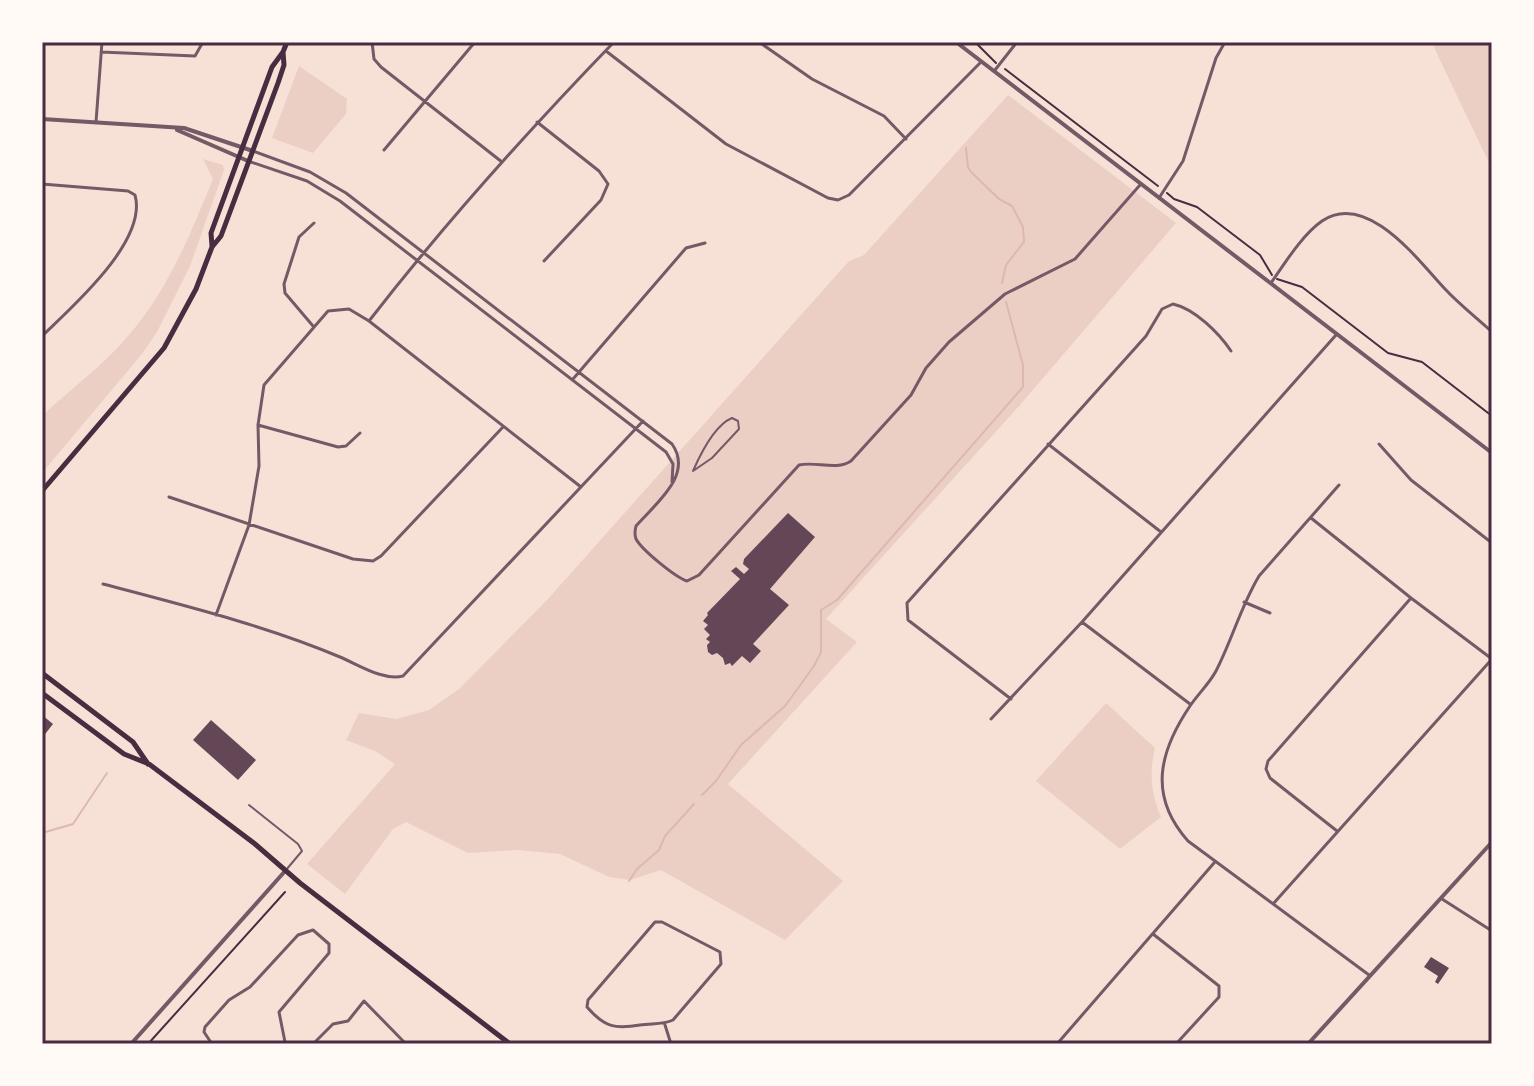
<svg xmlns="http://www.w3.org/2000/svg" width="1534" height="1086" viewBox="0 0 1534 1086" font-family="'Varela Round',sans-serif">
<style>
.green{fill:#ebcfc5}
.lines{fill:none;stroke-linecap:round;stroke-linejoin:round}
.stream{stroke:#dcb8b0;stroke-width:2}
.building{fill:#644757}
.path{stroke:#4a2c40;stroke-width:2}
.service{stroke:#755966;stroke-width:2}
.minor{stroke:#755966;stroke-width:3}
.tertiary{stroke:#755966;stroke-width:4}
.secondary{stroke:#4a2c40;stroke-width:5}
.primary{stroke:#4a2c40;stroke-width:5}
.neatline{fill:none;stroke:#4a2c40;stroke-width:3}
</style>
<rect width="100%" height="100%" fill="#f7e1d7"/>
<!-- green -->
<path class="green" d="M1432,42H1492V169L1438,56Z
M299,66L347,99L346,114L313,153L272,138Z
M1008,95L1176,223L1020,405L826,619L857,642L728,784L843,881L785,940L661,870L630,880L609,877L560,854L517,850L468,853L406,822L393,829L345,894L307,864L395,764L375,751L346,740L359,713L396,719L429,710L459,689L547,600L849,261L864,255Z
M203,159L223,165L224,170L190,266L157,332L142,354L42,473V416C70,389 104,365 128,336C168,290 190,235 213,179Z
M1106,703L1155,748C1149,772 1151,793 1161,817L1120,849L1036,781Z"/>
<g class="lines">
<!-- stream -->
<path class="stream" d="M966,148L968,167L971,172L999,199L1012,206L1023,227L1024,242L1006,265L1002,283
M702,795L716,781L741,745L785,706L814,666L821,652V610L837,600L1023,387V365L1006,302
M42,833L73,824L107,773
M629,881L637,869L659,850L665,836L694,804"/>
</g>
<!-- building -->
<path class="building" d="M788,513L815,537L770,589L789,605L753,644L761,651L750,663L742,656L732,666L730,663L725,665L723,658L717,653L712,655L708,652L707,645L710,642L706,639L710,635L704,629L708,625L703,621L708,615L707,613L740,579L731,571L736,567L744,574L749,569L743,564L744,559Z
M42,715L53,724L42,738Z
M211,720L256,760L238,780L193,740Z
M1431,957L1449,968L1438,984L1435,982L1438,976L1424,967Z"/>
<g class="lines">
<!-- path -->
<path class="path" d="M975,42L996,63
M1005,69L1158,186
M1167,193L1174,199L1197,207L1260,255L1272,275
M1277,279L1302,287L1388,353L1422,362L1492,416
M148,1044L285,892"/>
<!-- service -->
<path class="service" d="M732,418L738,421L739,429L712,458L693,471C700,455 715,425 732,418Z
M249,805L298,844L302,851L286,870"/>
<!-- minor -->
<path class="minor" d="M372,42L374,59L381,67L502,162
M759,42L812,79L884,116L906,139
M606,51L726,144L828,198L838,200L849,195L980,63
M101,52L195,56L203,42
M995,70L1017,42
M96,122L102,42
M537,122L599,171L608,184L601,200L544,261
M384,150L475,42
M253,151L310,172L346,193L672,444C694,475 655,504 636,526C635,531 634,533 636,539C642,550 675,577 687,581L699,575L799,465C816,461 836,471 851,461L911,395L926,368L949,342L1005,294L1075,259L1140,185
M248,161L307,181L340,201L666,452L673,464L672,482
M42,184L128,191L135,195C148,241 72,307 42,336
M1159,198L1183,161L1216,58L1225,42
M1271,283C1285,263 1302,235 1322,221C1368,190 1420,263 1446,290C1460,305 1477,318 1492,332
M369,321C445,223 528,131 614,42
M313,326L285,293L284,284L299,237L314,223
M573,379L686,248L705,243
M258,425L338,447L346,446L360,433
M1048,444L1161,532
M1379,444L1411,480L1492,543
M1339,485L1259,576C1241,606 1232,640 1216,671C1209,684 1198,694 1190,706C1159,752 1148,796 1188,841L1369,975
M169,497L353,559L373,561L381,556L503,427
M103,584C182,605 264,625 340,657C359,665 383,681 403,676L643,421
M1244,602L1270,613
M216,615L249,525L259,466L258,425L264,385L328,311L349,309L369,321L581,487
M1082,622L1190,704
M1011,699L908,620L907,603L1146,336L1162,309L1173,304C1195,309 1219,333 1231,351
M991,719L1082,622L1336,335
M1337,831L1270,778L1266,769L1268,761L1411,598
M1442,899L1492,931
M1273,904L1492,659L1411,598L1311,518
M655,922H662L720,952L721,964L673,1020C662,1025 652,1023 640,1025C616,1029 605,1028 587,1007L588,1000Z
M1153,934L1219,986V997L1176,1044
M665,1025L671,1044
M212,1044L204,1032L205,1027L229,1000L250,987L298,935L313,930L329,944V953L279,1012L285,1042
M277,1044H290
M313,1044L333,1024L348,1021L364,1001L406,1044
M1057,1044L1214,863"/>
<!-- tertiary -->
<path class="tertiary" d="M956,42L1492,453
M42,119L184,128L253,151
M177,130L248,161
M131,1044L286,870
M1308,1044L1492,842"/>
<!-- secondary -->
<path class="secondary" d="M212,246L211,233L272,67L283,52L287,42
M42,491L164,348L196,289L212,247L221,236L278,83L284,65L283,52"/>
<!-- primary -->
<path class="primary" d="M42,673L133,742L148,764
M42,693L124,754L149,764L255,844L300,883L510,1044"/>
</g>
<!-- border -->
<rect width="1534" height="1086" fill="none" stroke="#fffaf5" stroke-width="88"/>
<rect x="44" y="44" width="1446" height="998" class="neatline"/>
</svg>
